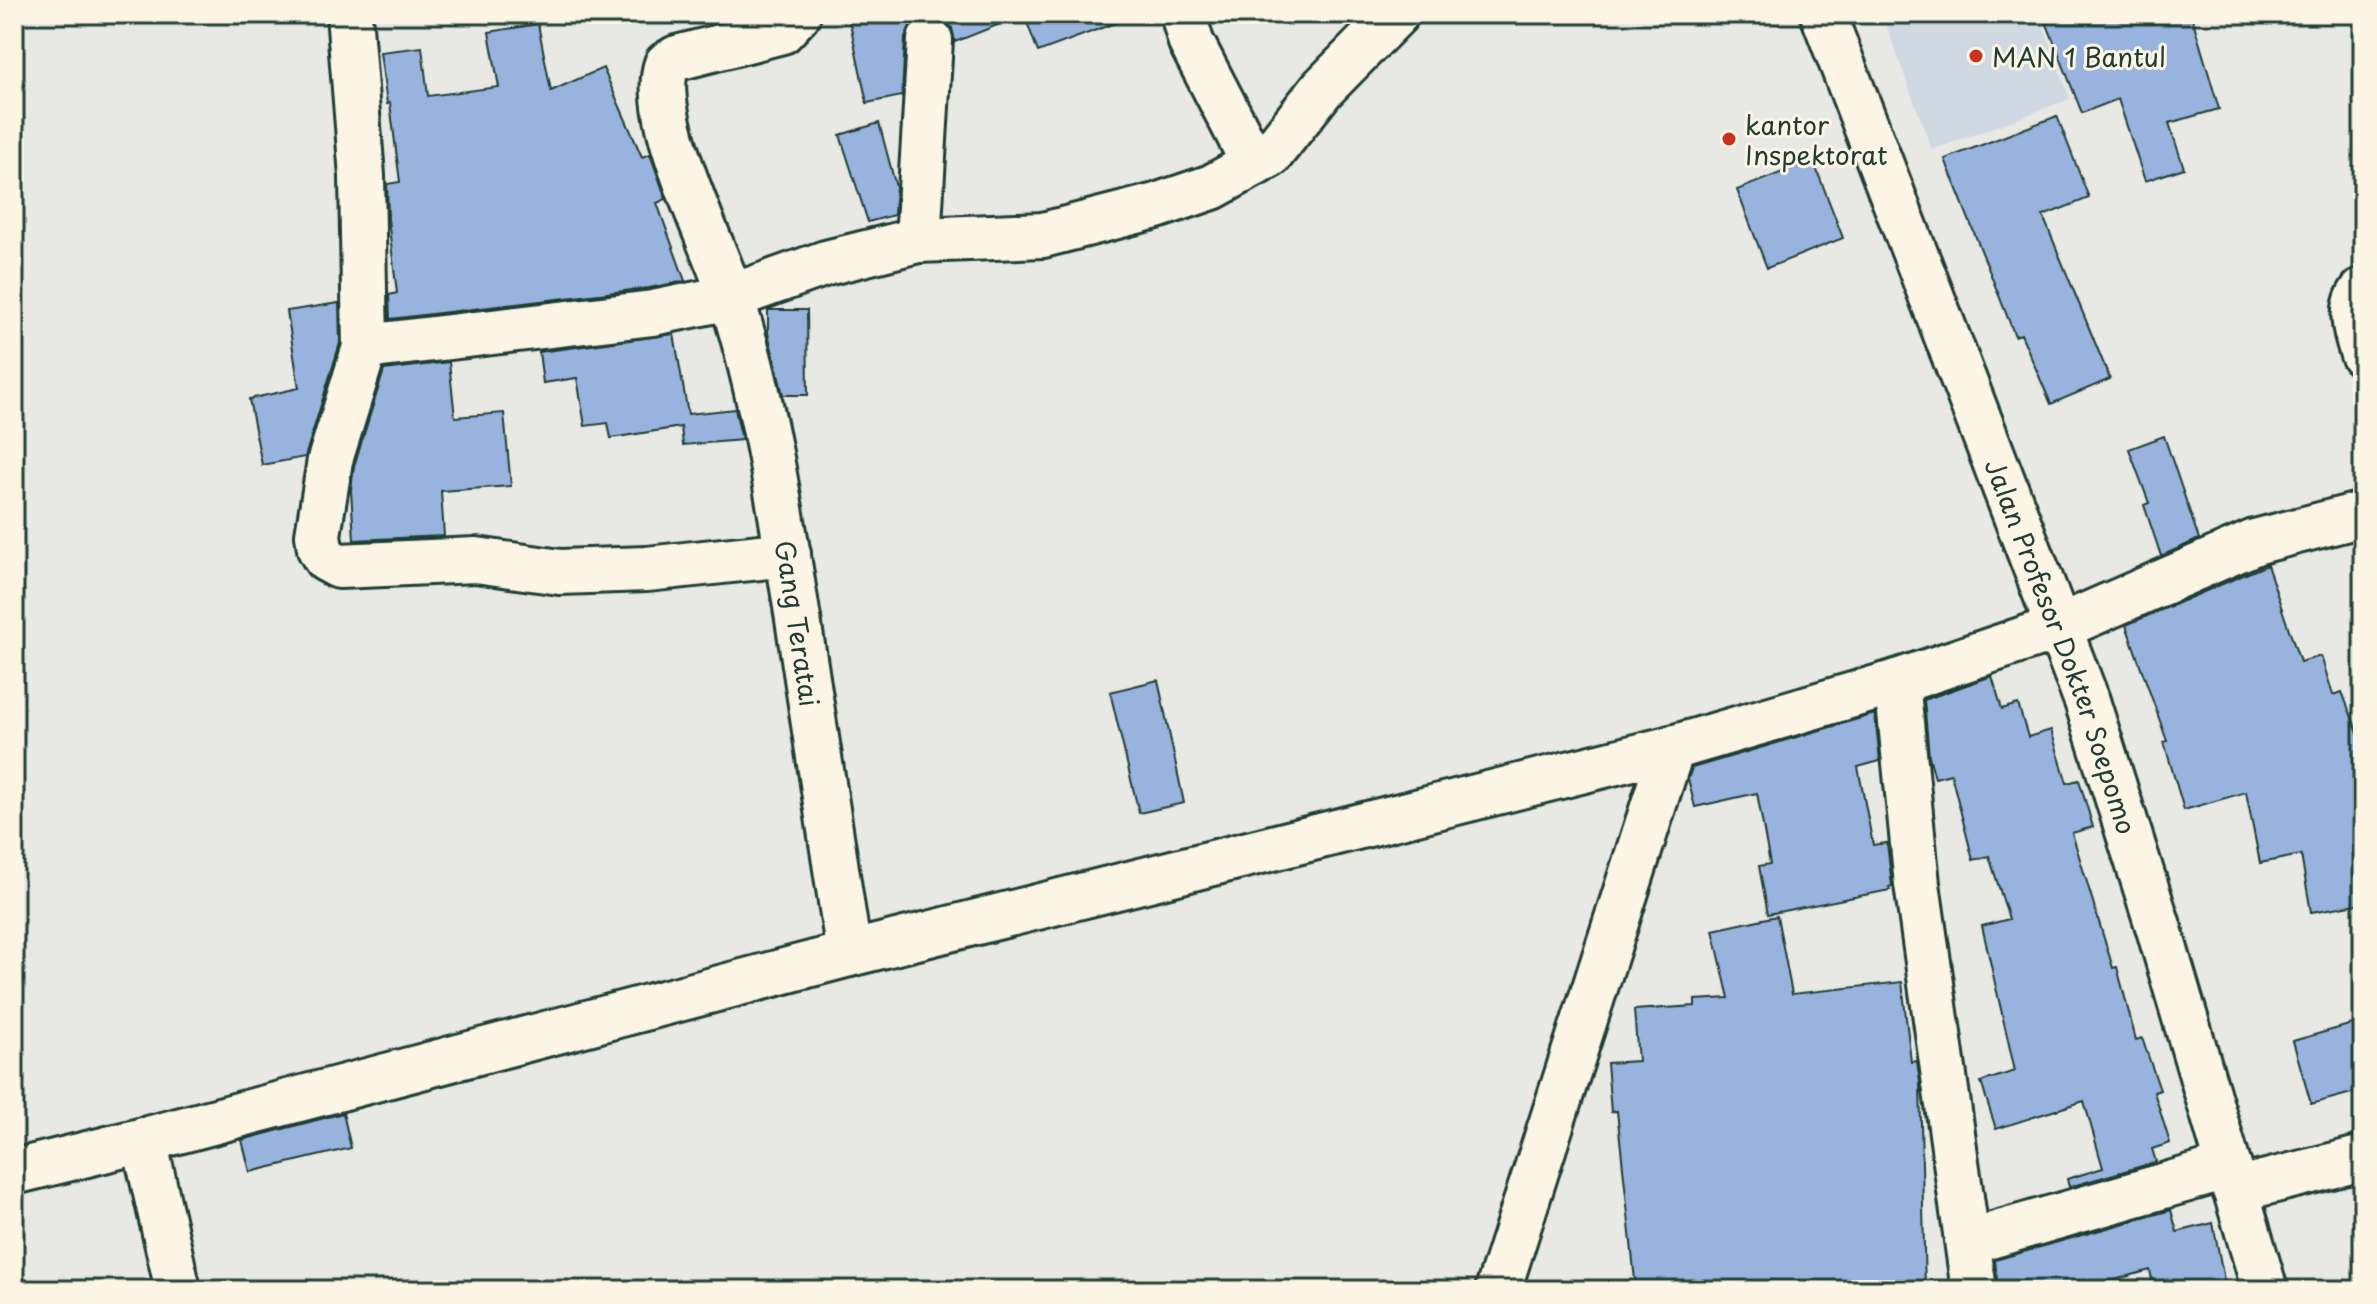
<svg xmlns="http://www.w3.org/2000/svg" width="2377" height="1304" viewBox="0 0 2377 1304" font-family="'Playpen Sans',sans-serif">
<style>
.built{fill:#d0d8e2}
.building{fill:#99b3df;stroke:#1f3d34;stroke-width:2}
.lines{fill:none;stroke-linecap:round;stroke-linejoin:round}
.street-casing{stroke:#1f3d34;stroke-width:50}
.secondary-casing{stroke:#1f3d34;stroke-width:50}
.street{stroke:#fcf5e5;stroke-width:44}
.secondary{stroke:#fcf5e5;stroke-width:44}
.poi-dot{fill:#c8321e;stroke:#fcf5e5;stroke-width:3}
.labels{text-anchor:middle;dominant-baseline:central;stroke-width:6;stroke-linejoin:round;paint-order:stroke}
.poi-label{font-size:26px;fill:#1f3d34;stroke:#fcf5e5;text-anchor:start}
.street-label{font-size:26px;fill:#1f3d34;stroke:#fcf5e5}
</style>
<rect width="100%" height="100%" fill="#e8e8e4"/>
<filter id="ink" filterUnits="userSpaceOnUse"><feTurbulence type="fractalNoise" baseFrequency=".0125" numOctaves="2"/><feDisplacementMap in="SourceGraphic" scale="16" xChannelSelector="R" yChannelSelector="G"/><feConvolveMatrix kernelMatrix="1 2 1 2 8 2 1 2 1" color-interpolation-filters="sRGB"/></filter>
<g filter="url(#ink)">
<!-- built -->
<path class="built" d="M1882,14H2039L2070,99L1932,150Z"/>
<!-- building -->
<path class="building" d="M848,14H1020V16L955,42L952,28L943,19L931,15L918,18L910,26L905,38L902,96L867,103Z
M1024,14H1131V17L1038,52Z
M2043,14H2191L2219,109L2169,123L2184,168L2145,181L2118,99L2082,113Z
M538,24L551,91L603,68L642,157L650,154L666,199L657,203L685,281L649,288L390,319L389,295L397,293L388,219L387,184L400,182L390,103L387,104L380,52L422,47L428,96L499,87L489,32Z
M2057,116L2089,198L2043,216L2110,379L2051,404L2021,334L2015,336L1945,159Z
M879,123L896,187L894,215L868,222L840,135Z
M1813,160L1843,238L1767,268L1737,190Z
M339,303L340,343L305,457L262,465L249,399L299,388L287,311Z
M768,310H807L808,395H783L768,333Z
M674,334L688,414L735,409L742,440L683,445L681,427L611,438L608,423L585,426L577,378L543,383L539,352Z
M449,362L455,417L504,413L511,486L441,491L444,536L354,540L351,490L354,466L384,370Z
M2164,436L2199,539L2161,556L2144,505L2149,503L2129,449Z
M2267,565L2300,662L2321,656L2333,695L2342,692L2363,746V903L2311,912L2301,855L2260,863L2246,792L2184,810L2164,742L2167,741L2126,625Z
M1992,676L2002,709L2018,704L2028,737L2051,730L2067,783L2079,780L2093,827L2072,833L2113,968L2117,967L2136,1040L2142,1038L2160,1090L2154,1092L2170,1143L2152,1149L2156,1162L2069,1187L2067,1179L2103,1168L2084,1101L1996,1129L1981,1082L2015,1071L1982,926L2009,919L1989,856L1973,860L1951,774L1935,778L1929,756L1924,700Z
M1158,680L1184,803L1139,813L1110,692Z
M1875,714L1880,761L1858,767L1873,845L1887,843L1892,886L1889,887L1890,890L1768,914L1759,866L1770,864L1757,793L1695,807L1688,779L1692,768Z
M1777,916L1792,994L1902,982L1911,1062L1917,1061L1920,1082L1925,1290H1636L1617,1111L1611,1112L1607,1063L1638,1061L1634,1010L1695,1006V1000L1729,998L1713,930Z
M2363,1021V1090L2311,1104L2293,1041Z
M343,1113L351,1148L250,1172L242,1140Z
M2171,1210L2177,1232L2213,1223L2226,1290H2154L2150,1270L2079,1290H1998L1995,1260Z"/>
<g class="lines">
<!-- street casing -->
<g class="street-casing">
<g id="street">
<path d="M349,14L362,176L365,347L330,460L318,535L320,549L326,559L339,566L476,560L560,572L647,569L788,554"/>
<path id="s1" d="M798,14L782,31L677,58L667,64C647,115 715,246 732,300C765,403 781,513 798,619C815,731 832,843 849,954"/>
<path d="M1183,14L1191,42L1254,164"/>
<path d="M918,240L930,40"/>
<path d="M2363,290C2348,310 2356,332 2363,354"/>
<path d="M365,347L653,313L731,297L826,263L918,240L1043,235L1156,206L1212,187L1270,155L1322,89L1396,14"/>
<path d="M1897,682L1917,884L1974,1290"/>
<path d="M144,1140L178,1290"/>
<path d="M14,1172L144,1140L849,954L1672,748L1897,682L2060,627L2255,542L2363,514"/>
<path d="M2235,1190L2363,1158"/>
<path d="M1969,1242L2229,1167"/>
<path d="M1498,1290L1672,748"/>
</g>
</g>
<!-- secondary casing -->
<g class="secondary-casing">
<g id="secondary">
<path id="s2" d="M1823,14L2087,701L2158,926L2265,1290"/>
</g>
</g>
<!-- street -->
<use href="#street" class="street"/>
<!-- secondary -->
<use href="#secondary" class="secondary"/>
</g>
</g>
<!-- markers -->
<g class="poi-dot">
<circle cx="1976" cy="56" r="8"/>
<circle cx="1729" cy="139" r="8"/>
</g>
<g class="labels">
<!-- poi labels -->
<g class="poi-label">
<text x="1992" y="56">MAN 1 Bantul</text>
<text x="1745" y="124">kantor<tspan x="1745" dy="30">Inspektorat</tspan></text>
</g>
<!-- street labels -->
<g class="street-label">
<text stroke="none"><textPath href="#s1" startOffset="722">Gang Teratai</textPath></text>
<text stroke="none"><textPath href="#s2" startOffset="676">Jalan Profesor Dokter Soepomo</textPath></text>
</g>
</g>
<!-- margin -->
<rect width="2377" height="1304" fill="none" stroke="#fcf5e5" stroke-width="48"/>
<rect x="24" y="24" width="2329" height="1256" fill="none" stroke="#1f3d34" stroke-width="3" filter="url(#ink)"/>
</svg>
